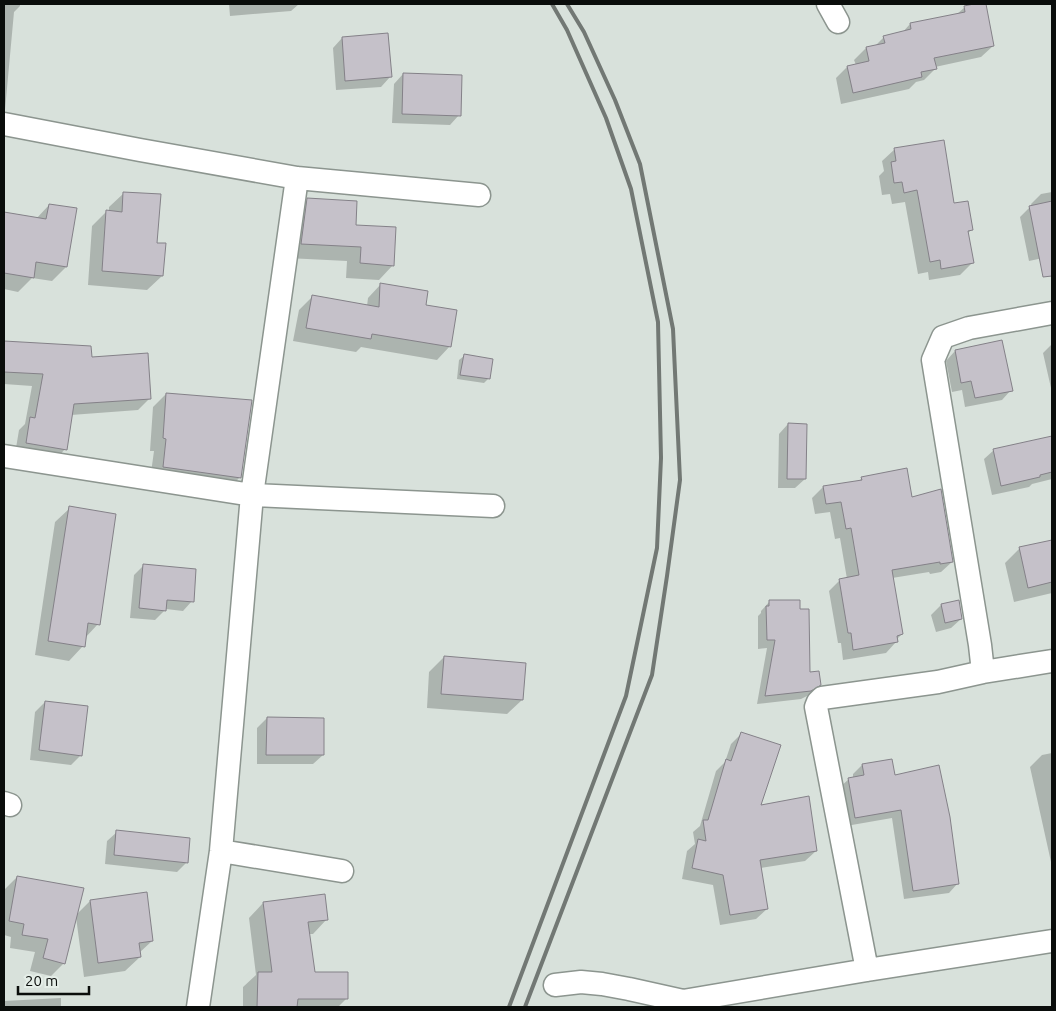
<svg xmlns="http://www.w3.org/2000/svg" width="1056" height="1011" viewBox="0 0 1056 1011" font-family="Ubuntu,sans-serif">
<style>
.shadow{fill:#0003}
.building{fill:#c5c1c9;stroke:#848188}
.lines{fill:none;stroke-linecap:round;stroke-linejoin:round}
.minor-casing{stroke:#8c958f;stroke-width:25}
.minor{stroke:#fff;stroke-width:22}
.rail{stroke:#727874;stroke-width:4}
</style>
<rect width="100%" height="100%" fill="#d8e1db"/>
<!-- shadow -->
<path class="shadow" d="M4,4H20V6L14,12L5,110L4,111Z
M229,4H299L291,11L230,16Z
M980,4H985L993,46L981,57L935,67L936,68L924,80L916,82L909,89L841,104L836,78L847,67L856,65L854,60L866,48L875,46L884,37L902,33L910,24L956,15L965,7Z
M342,38L390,77L381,87L336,90L333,48Z
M403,74L459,115L450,125L392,123L394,84Z
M895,149L953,205L972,229L967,234L972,263L960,275L929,280L928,272L918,274L905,202L892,204L890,194L882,195L879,176L884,171L882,161Z
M1052,192V256L1029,261L1020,217L1030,207H1032L1031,204L1041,194Z
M124,193L156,244L162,276L147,290L88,285L92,226L107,211L109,212V207Z
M308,200L354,226L393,265L379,280L346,278L347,261L287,258L293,214Z
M49,205L66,267L52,281L32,278L18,292L4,289V214L5,213L36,219Z
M381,284L424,306L450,346L437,360L361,347L356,352L293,341L299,310L312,297L367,306L368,298Z
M4,342L90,347L91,359L150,398L138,410L71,415L65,449L54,461L15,454L19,430L25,424L32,386L4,384Z
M1002,342L1011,390L1002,400L965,407L962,390L952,392L946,361L955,351Z
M1052,344V387L1051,388L1043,353Z
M464,356L488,379L484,383L457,379L459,360Z
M166,394L240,477L227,491L150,480L154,451H150L153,407Z
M788,424L805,479L795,488H778L779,434Z
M1052,438V479L1032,484L1029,487L992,495L984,459L994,450Z
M862,478L911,499L952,562L941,572L930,574L929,572L892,578L902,634L896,640V642L886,653L843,660L841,643H838L829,591L840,580L847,579L840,538L835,539L830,512L815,514L812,498L823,487L858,482Z
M70,508L98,624L85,638L83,646L69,661L35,655L55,522Z
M1052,541V593L1014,602L1005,563L1020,548Z
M143,566L192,601L183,611L166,609L155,620L130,618L134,575Z
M770,601L799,610L809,673L820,684L811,694L801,699L757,704L767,648L758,649V616L761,613V611Z
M958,601L961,619L951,628L936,632L931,615L941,605Z
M444,657L522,700L507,714L427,708L429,672Z
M45,702L81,755L71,765L30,760L35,712Z
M267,718L323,755L313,764H257V728Z
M742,733L759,807L816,851L805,861L760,868L767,909L756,919L720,925L713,885L682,879L687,851L695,844L693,832L700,826L716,771L725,762L731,744Z
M1052,753V862H1051L1030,767L1042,755Z
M891,760L894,776L958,883L949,893L904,899L892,818L846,826L839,788L849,779L853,778V774L862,765Z
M117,832L187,862L177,872L105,864L107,841Z
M17,877L76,915L90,901L152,941L139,953L140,957L125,971L84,977L76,917L64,963L51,976L30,971L35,952L10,948L11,937L4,935V890Z
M263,903L327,919L313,934H309L314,973L347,998L338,1007H243V987L256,975L249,918Z
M61,998V1007H4V1001Z"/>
<!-- building -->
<path class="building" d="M974,4H986L994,46L934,58L937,69L921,72L922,77L853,93L847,66L869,61L866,47L885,43L883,36L911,29L910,23L965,12L964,6Z
M388,33L392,77L345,81L342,37Z
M403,73L462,75L461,116L402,114Z
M944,140L954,203L968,201L973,230L968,231L974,263L941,269L940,260L930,262L917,190L904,193L902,182L894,183L891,162L896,161L894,148Z
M123,192L161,194L157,243H166L163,276L102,271L106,210L122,212Z
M307,198L357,201L356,225L396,227L394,266L360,263L361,247L301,244Z
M1052,201V276L1043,277L1029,206Z
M49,204L77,208L67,267L36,262L34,278L4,273V212L46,219Z
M380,283L428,291L426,305L457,310L451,347L372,334L371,339L306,328L312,295L379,307Z
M1002,340L1013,391L975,398L971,381L961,383L955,350Z
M4,341L91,346L92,357L148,353L151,399L74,404L67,450L26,443L30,417L35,418L43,374L4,372Z
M464,354L493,359L490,379L460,375Z
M166,393L252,400L241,478L163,467L166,439L163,438Z
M788,423L807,424L806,479H787Z
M1052,436V472L1040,475V477L1001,486L993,449Z
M907,468L912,497L941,489L953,562L940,564V562L892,570L903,634L897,636L898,642L853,650L851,633H848L839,579L859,575L851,528L846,529L841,502L826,504L823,486L862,480L861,477Z
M69,506L116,514L100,625L88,623L85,647L48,641Z
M1052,540V582L1028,588L1019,547Z
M143,564L196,569L194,602L167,600L166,611L139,608Z
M769,600H800V609H809L810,672L819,671L821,685L811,691L765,696L775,640H767L766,606H769Z
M959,600L962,619L945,623L941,604Z
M444,656L526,663L523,700L441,694Z
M45,701L88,706L82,756L39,750Z
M267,717L324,718V755H266Z
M741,732L781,745L761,805L809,796L817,851L760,860L768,909L730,915L723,875L692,868L698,839L706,841L703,820H708L726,759L731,761Z
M892,759L895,775L939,765L950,817L959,884L913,891L901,810L855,818L848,778L864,775L862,764Z
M116,830L190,838L188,863L114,855Z
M17,876L84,888L65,964L43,958L48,939L22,935L24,924L9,921Z
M147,892L153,941L139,943L141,957L98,963L90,900Z
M325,894L328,920L308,922L315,972H348V999H298L297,1007H257L258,972H272L263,902Z"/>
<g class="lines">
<!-- minor casing -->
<g class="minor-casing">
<path id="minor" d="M828,4L838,22
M4,124L140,150L297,178L479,195
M4,456L252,495L493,506
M983,672L980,645L933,360L943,337L969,328L1052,313
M4,803L10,805
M221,851L342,871
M867,970L816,707L818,702L822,698L938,682L983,672L1052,661
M555,985L581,982L602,984L629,989L683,1001L867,970L1052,941
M198,1007L221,851L252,495L297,178"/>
</g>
<!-- minor -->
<use href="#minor" class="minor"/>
<!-- rail -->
<path class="rail" d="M509,1007L626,696L657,548L661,458L658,322L631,189L606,118L567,30L552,4
M525,1007L652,675L667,576L680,480L673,329L640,164L615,100L584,32L567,4"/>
</g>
<!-- border -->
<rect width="1056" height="1011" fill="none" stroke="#0a0d0b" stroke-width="10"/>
<!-- scale -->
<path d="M18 986v8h71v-8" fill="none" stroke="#0a0d0b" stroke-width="2.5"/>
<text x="25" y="986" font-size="15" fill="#0a0d0b" stroke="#e5eee8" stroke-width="4" paint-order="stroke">20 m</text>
</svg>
